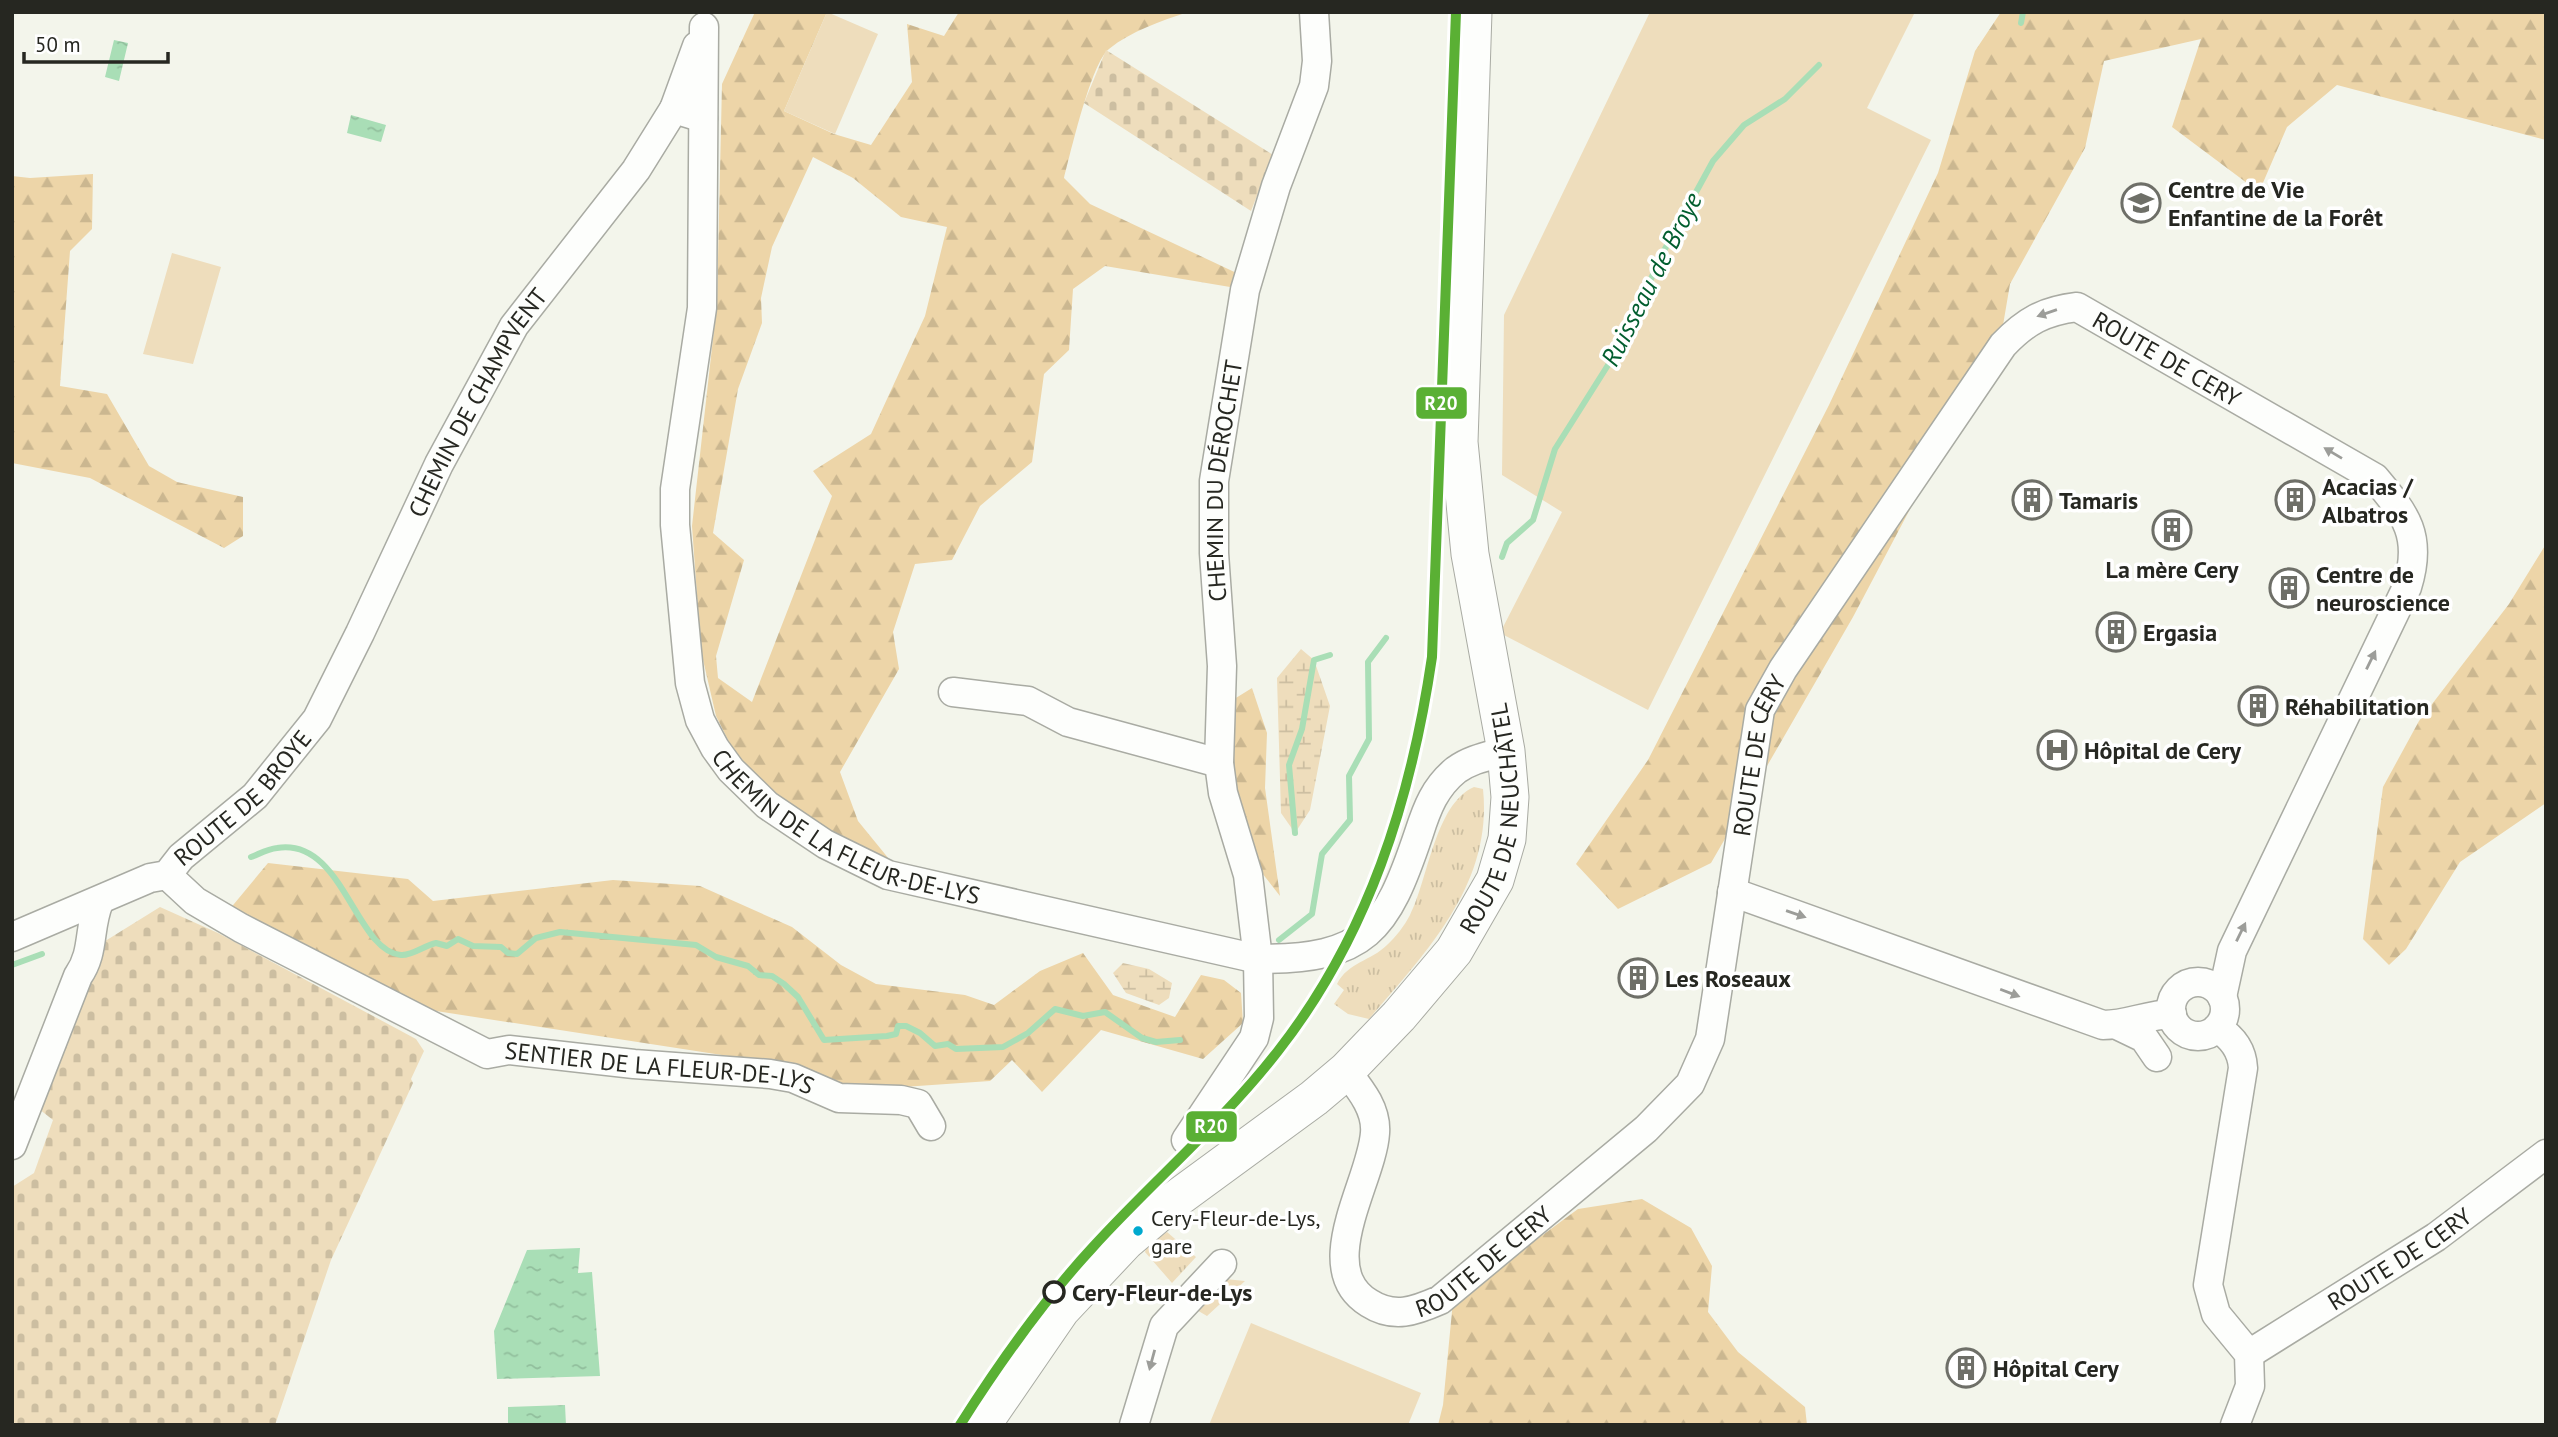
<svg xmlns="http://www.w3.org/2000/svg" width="2558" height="1437" viewBox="0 0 2558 1437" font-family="'PT Sans',sans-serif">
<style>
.grass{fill:url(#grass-tufts)}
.forest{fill:url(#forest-firs);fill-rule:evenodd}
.wetland{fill:url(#wetland-marsh)}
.cemetery{fill:url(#cemetery-stones)}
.garden{fill:#eeddbc}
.water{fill:url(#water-ripples)}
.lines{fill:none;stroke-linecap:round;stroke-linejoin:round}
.stream{stroke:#a9deb6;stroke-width:6}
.minor-casing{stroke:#a9aba3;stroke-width:31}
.major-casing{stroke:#a9aba3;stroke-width:39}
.minor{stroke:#fdfefc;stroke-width:28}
.major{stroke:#fdfefc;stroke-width:37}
.rail-1-casing{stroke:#fff;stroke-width:16}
.rail-1{stroke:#5ab034;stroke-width:10}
.oneway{fill:#9c9d99}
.bus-dot{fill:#00a9ce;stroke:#fff;stroke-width:2.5}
.stop-dot{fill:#fff;stroke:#262721;stroke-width:3.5}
.labels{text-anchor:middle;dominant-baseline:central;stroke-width:7;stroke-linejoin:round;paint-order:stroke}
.bus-label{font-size:22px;fill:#262721;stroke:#fff;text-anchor:start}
.poi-label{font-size:24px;font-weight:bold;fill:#262721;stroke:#fff;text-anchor:start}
.street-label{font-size:24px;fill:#262721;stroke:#fff}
.stop-label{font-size:24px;font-weight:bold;fill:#262721;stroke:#fff;text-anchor:start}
.water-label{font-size:26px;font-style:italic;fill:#025e2f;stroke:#fff}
.line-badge{stroke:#fff;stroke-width:2.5}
.badge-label{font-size:19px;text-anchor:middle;font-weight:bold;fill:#fff}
</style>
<defs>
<pattern id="grass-tufts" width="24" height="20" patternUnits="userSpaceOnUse" patternTransform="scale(1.75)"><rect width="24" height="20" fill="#eeddbc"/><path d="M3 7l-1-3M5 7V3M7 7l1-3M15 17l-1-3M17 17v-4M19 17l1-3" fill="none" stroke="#ccbea1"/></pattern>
<pattern id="forest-firs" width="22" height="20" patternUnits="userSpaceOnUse" patternTransform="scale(1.75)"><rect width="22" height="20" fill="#edd5a8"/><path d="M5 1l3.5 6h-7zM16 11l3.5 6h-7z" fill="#cbb790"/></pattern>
<pattern id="wetland-marsh" width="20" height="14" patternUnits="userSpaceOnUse" patternTransform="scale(1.75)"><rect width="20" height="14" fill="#eeddbc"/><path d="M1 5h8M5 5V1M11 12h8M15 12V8" fill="none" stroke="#ccbea1"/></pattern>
<pattern id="cemetery-stones" width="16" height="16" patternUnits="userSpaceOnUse" patternTransform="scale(1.75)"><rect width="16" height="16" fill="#eeddbc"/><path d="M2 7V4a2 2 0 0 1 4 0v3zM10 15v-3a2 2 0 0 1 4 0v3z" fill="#ccbea1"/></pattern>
<pattern id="water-ripples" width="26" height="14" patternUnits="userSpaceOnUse" patternTransform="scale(1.75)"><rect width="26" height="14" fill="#a9deb6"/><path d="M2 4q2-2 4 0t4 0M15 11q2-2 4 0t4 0" fill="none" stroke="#91be9c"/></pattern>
</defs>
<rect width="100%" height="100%" fill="#f3f5eb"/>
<!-- grass -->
<path class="grass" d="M1474,787L1483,789C1493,884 1426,952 1369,1019L1348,1014L1334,1004L1344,990L1337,984C1348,962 1371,961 1387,945C1395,938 1405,925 1410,915C1428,880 1435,804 1474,787Z
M1167,1232L1196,1257L1172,1283L1145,1252L1147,1246Z
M1225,1279L1245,1281L1207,1316L1195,1309Z"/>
<!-- forest -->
<path class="forest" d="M755,12H827L784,111L834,134L871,145L912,82L907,24L944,36L959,12H1188C1161,21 1131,31 1109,49C1091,63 1071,152 1064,178L1090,204L1245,277L1242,289L1105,266L1073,289L1069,350L1044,374L1032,462L980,506L952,560L915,564L893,632L899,669L840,772L858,821L889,859L832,842L741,766L716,716L701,651L692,526L717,303L722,84ZM813,157L853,178L901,217L947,227L925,316L871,434L813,471L832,496L752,702L718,678L716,656L744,560L713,533L738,389L762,323L761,298L772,247Z
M2001,12H2546V140L2337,85L2287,127L2259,192L2172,127L2201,39L2104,61L2085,148L2010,284L2001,337L1853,617L1711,863L1618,909L1576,864L1648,760L1829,405L1938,173L1975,51Z
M93,174L92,229L70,251L60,386L107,394L149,466L177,482L243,497V536L224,548L90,478L12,463V176L30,178Z
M2546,544V803L2460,862L2406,949L2389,965L2363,939L2383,787L2419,721L2509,604Z
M1252,688L1267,733L1265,788L1280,896L1255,864L1230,779L1231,701Z
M268,863L408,879L433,901L613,880L700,886L792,927L841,965L876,984L965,995L994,1005L1040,971L1083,953L1113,995L1175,1017L1201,975L1224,980L1241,993L1243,1023L1203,1059L1101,1030L1042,1092L1012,1060L990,1081L845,1091L793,1066L423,1009L229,910Z
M1642,1199L1691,1228L1712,1266L1708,1312L1738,1352L1805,1407L1807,1425H1438L1443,1405L1453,1301L1578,1209Z"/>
<!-- wetland -->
<path class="wetland" d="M1301,649L1314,660L1330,706L1310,810L1295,833L1281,813L1277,678Z
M1123,963L1149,969L1172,983L1169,998L1159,1005L1126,993L1113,973Z"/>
<!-- cemetery -->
<path class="cemetery" d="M1106,50L1273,155L1251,211L1084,103Z
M160,907L218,933L416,1039L424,1051L411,1079L413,1083L331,1260L275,1425H12V1187L34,1173L53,1120L39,1109L102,943Z"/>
<!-- garden -->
<path class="garden" d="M827,12L878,34L835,134L784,111Z
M1650,12H1915L1867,108L1931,140L1648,710L1500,633L1562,512L1502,475L1504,315Z
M172,253L221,267L193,364L143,354Z
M1251,1323L1421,1393L1408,1425H1209Z"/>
<!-- water -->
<path class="water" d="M114,40L128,43L119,81L105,77Z
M351,115L386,125L381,142L347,133Z
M580,1248L578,1273L592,1272L600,1376L497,1379L494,1331L527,1250Z
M565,1405L566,1425H508V1407Z"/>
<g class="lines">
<!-- stream -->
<path class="stream" d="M2021,23L2023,12
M1502,557L1507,543L1533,520L1555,449L1627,335L1660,258L1713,161L1744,125L1785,99L1819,65
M1295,833L1289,765L1302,729L1314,660L1330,655
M251,857C259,854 268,849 277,848C343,837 355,951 401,955C412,956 425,945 436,943L447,946L458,939L473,946L501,947L508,953L517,954L536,938L560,932L696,945L716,957L748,966L759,975L772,976L784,984L798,997L824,1040L887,1036L896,1034L898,1026H906L920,1033L935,1046L948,1044L956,1049L1003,1047L1028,1033L1055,1009L1083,1016L1105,1012L1142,1038L1156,1042L1180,1040
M1279,940L1312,914L1322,854L1350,820L1349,776L1369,739L1368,662L1386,638
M12,965L42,954"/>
<!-- minor casing -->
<g class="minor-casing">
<g id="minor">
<path id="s1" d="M704,27L702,308L675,489V525L690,683L700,720L715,748L731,770L767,805L825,844L888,875L1258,959C1367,959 1386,931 1419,833C1427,808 1435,787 1456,770C1471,759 1489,756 1506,751"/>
<path d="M674,109L697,46"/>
<path d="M953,692L1028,701L1068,722L1219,763"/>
<path id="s2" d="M167,875L195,901L241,928L487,1054L509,1050L634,1064L770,1074L793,1078L839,1098L901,1100L918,1104L931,1126"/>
<path d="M1732,892L2103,1025C2128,1025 2145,1015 2172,1014"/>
<path id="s3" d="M12,937L150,878L167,875L181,857L255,796L317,719L360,633L439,464L514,326L636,170L674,109L703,118"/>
<circle cx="2198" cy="1009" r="27"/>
<path d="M2117,1025L2144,1038L2157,1057"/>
<path d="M2217,1028C2232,1037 2242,1050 2243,1068L2208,1285L2216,1314L2249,1354L2250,1386L2235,1425"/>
<path id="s4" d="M1346,1071C1360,1089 1377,1109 1375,1133C1372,1181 1312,1268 1369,1303C1394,1319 1415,1311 1440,1300L1646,1129L1690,1084L1710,1039L1760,710L1783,669L2003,345C2026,321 2044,311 2077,307L2375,478C2406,515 2423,536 2407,587L2232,951L2222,997"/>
<path id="s5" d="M1186,1140L1254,1038L1259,1018L1258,959L1248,875L1223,793L1219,763L1222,666L1214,553V481L1245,290L1276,186L1314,86L1317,61L1314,12"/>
<path d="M12,1145L78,976C95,952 88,928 99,902"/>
<path id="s6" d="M2249,1354L2436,1237L2546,1154"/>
<path d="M1134,1425L1164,1326L1222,1264"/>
</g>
</g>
<!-- major casing -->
<g class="major-casing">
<g id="major">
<path id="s7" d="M982,1425L1061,1310L1125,1242L1172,1202L1314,1098L1346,1071L1399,1016L1454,951L1495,880L1507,839L1510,797L1506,751L1470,554L1459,442L1473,12"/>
</g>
</g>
<!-- minor -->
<use href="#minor" class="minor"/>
<!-- major -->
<use href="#major" class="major"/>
<!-- rail-1 casing -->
<g class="rail-1-casing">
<path id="rail-1" d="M960,1425C1000,1362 1042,1302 1093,1247C1153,1181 1223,1122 1278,1051C1368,936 1411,800 1432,657L1456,12"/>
</g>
<!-- rail-1 -->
<use href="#rail-1" class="rail-1"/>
</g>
<!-- one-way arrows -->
<defs><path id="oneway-solid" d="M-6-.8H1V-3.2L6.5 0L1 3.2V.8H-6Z" transform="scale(1.75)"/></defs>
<g class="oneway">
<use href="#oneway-solid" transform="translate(2047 313) rotate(161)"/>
<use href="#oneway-solid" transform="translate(2333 453) rotate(-149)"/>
<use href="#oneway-solid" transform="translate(2371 660) rotate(-64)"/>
<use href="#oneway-solid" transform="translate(1796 914) rotate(19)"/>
<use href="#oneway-solid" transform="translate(2241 932) rotate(-64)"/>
<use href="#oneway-solid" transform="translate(2010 993) rotate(21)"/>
<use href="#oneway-solid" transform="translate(1152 1360) rotate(105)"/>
</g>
<!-- icons -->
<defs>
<g id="school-ring" transform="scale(2.0125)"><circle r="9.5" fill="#fff" stroke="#6e6f68" stroke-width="1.5"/><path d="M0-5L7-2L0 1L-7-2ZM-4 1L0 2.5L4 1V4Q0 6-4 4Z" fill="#6e6f68"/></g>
<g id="building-ring" transform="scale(2.0125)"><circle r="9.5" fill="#fff" stroke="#6e6f68" stroke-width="1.5"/><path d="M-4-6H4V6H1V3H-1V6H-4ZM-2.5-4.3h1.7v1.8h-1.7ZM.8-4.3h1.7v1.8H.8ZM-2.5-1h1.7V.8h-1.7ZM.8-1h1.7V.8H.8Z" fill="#6e6f68"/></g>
<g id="hospital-ring" transform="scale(2.0125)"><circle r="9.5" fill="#fff" stroke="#6e6f68" stroke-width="1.5"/><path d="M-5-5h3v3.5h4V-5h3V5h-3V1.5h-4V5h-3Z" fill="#6e6f68"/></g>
</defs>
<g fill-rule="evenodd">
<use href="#school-ring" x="2141" y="203"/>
<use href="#building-ring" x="2032" y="500"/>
<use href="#building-ring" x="2295" y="500"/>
<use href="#building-ring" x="2172" y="530"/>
<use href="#building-ring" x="2289" y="588"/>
<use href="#building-ring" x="2116" y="632"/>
<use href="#building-ring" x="2258" y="706"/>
<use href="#hospital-ring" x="2057" y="750"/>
<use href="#building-ring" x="1638" y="978"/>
<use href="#building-ring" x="1966" y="1368"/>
</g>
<!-- markers -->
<circle class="bus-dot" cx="1138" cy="1231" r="6"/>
<circle class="stop-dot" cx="1054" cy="1292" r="10"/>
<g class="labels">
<!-- bus labels -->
<g class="bus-label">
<text x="1151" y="1218">Cery-Fleur-de-Lys,<tspan x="1151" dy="28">gare</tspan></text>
</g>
<!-- poi labels -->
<g class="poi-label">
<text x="2168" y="189">Centre de Vie<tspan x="2168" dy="28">Enfantine de la Forêt</tspan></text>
<text x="2322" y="486">Acacias /<tspan x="2322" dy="28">Albatros</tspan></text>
<text x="2059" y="500">Tamaris</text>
<text x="2172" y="569" text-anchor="middle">La mère Cery</text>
<text x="2316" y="574">Centre de<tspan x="2316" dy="28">neuroscience</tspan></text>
<text x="2143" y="632">Ergasia</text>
<text x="2285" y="706">Réhabilitation</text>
<text x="2084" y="750">Hôpital de Cery</text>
<text x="1665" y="978">Les Roseaux</text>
<text x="1993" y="1368">Hôpital Cery</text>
</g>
<!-- street labels -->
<g class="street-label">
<text stroke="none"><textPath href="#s4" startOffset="1668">ROUTE DE CERY</textPath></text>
<text stroke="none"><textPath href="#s3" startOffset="740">CHEMIN DE CHAMPVENT</textPath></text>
<text stroke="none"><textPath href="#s5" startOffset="686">CHEMIN DU DÉROCHET</textPath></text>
<text stroke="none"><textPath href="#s4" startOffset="996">ROUTE DE CERY</textPath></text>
<text stroke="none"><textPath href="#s3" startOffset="276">ROUTE DE BROYE</textPath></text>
<text stroke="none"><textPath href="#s7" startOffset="816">ROUTE DE NEUCHÂTEL</textPath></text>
<text stroke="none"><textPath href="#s1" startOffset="887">CHEMIN DE LA FLEUR-DE-LYS</textPath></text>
<text stroke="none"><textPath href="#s2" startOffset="542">SENTIER DE LA FLEUR-DE-LYS</textPath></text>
<text stroke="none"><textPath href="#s4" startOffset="385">ROUTE DE CERY</textPath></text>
<text stroke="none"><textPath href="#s6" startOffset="178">ROUTE DE CERY</textPath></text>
</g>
<!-- stop labels -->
<g class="stop-label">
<text x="1072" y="1292">Cery-Fleur-de-Lys</text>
</g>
<!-- water labels -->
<g class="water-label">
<text transform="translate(1651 279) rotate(-63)">Ruisseau de Broye</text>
</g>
</g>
<g class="line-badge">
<rect x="1415" y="386" width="53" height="34" rx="7" fill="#5ab034"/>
<rect x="1185" y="1110" width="53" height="33" rx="7" fill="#5ab034"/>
</g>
<g class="badge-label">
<text x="1441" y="410">R20</text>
<text x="1211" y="1133">R20</text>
</g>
<!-- border -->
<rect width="2558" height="1437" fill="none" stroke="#262721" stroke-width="28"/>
<!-- scale -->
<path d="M24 52v10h144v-10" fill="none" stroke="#262721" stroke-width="3.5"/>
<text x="35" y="52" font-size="21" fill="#262721" stroke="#ffffff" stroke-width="5" paint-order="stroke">50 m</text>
</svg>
